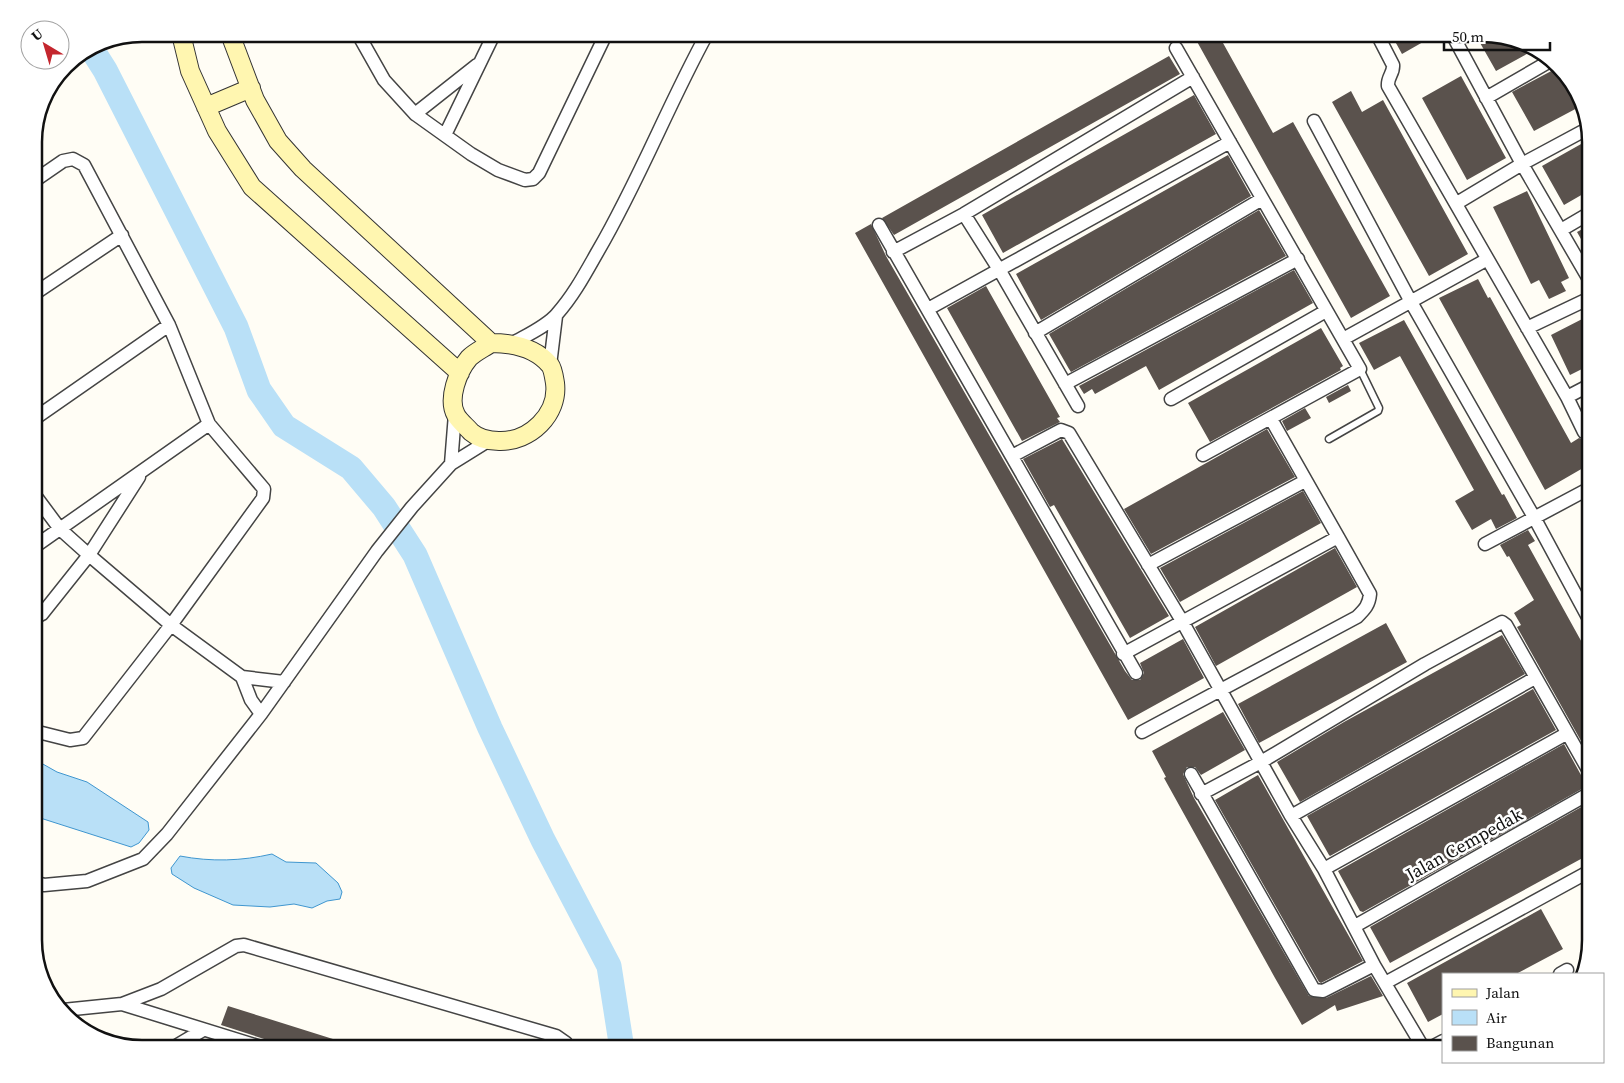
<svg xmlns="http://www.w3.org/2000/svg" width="1624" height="1083" viewBox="0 0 1624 1083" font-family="'Source Serif 4',serif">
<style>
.water{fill:#b9e0f7;stroke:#3f96cf}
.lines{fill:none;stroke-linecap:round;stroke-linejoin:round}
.river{stroke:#b9e0f7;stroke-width:25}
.building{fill:#5a524d}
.lane-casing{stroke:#444;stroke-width:9}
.street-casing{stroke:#444;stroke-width:15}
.secondary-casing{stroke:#333;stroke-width:20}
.lane{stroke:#fff;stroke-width:6}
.street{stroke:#fff;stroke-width:12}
.secondary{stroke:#fff6b0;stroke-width:18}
.labels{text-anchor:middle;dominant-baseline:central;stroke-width:5;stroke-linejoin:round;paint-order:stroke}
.street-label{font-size:18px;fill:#111;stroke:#fff}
.rim{fill:none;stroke:#111;stroke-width:2.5}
</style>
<rect width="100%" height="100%" fill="#fffdf5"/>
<!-- water -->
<path class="water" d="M34,759L57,772L87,782L148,822L149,830L139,843L131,847L34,816Z
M272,854L286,862L316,863L338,883L342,892L340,899L327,901L312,908L294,904L270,907L233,905L194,888L172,874L171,868L180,856C211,862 242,861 272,854Z"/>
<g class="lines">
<!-- river -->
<path class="river" d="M91,48L105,70L236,327L259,390L284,426L351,468L384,507L415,555L490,728L543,840L609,966L622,1049"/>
</g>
<!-- building -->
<path class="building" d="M1204,34H1218L1273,133L1293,122L1390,296L1351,318L1195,38Z
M1391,34H1437L1402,54Z
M1475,34H1482L1534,50L1496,71Z
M1169,56L1180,74L894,235L882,218Z
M1557,68L1576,88L1581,106L1534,131L1512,92Z
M1461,76L1506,158L1467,180L1422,98Z
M1351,91L1362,112L1383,100L1468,254L1429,276L1332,102Z
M1194,95L1216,134L1003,253L982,215Z
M1590,139V190L1564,205L1542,166Z
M1228,155L1251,196L1041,320L1016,274Z
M1527,191L1569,278L1561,282L1566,291L1549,299L1539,280L1531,284L1493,207Z
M1259,210L1286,256L1071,372L1069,369L1049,334Z
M871,224L886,256L1125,671L1132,680H1140L1144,673L1140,663L1183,639L1204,678L1128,720L855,233Z
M1590,225V255L1577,232Z
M1294,270L1313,303L1159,390L1146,366L1095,394L1092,389L1084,394L1079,386Z
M1478,279L1488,298L1490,297L1571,443L1579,438L1584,440L1590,437V464L1545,490L1439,298Z
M986,286L1060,417L1057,418L1060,422L1022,441L947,308Z
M1590,315V365L1570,375L1551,335Z
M1404,320L1502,495L1504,494L1517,518L1496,529L1491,519L1472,530L1455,501L1474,490L1400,356L1374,370L1359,343Z
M1321,328L1343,366L1340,368L1341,370L1210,442L1188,403Z
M1348,385L1351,391L1329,403L1326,397Z
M1305,408L1311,418L1287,431L1282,421Z
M1267,429L1295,477L1151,554L1124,509Z
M1062,439L1169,616L1130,638L1054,505L1050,507L1023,459Z
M1303,491L1321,523L1180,602L1160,568Z
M1528,530L1535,541L1528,545L1590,657V745L1585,748L1517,627L1521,625L1514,613L1534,600L1509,556L1507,557L1500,545Z
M1335,548L1357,587L1216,666L1195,627Z
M1386,623L1407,662L1259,743L1238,704Z
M1502,635L1525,674L1300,802L1277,762L1344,722Z
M1533,689L1556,730L1330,856L1329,855L1307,816Z
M1223,712L1245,750L1201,775L1195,767H1187L1183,774L1194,798L1309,996L1326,998L1371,976L1383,996L1337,1011L1335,1005L1302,1025L1275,978L1164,778L1166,777L1152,751Z
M1564,744L1587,786L1363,912L1360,911L1338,871Z
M1258,775L1363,961L1321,983L1319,982L1215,800Z
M1590,802V854L1390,963L1370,927Z
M1541,909L1563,949L1516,974H1443V1014L1428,1022L1407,983Z
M228,1006L352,1045L351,1049H295L221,1025Z"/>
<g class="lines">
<!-- lane casing -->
<g class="lane-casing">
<path id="lane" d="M1329,439L1378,411L1379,408L1360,369"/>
</g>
<!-- street casing -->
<g class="street-casing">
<path id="street" d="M358,34L384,80L415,114L471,154L498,170L525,180L533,179L539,173L606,34
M1377,34L1393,65C1394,73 1387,77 1388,86L1567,397L1590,385
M1452,34L1522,164L1590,281
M1176,48L1360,369L1203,455
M1486,98L1550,61
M415,114L477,65
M1314,121L1411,302L1535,519L1590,621
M445,135L494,34
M34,181L63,161L73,159L84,165L169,325L209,424L264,489L263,498L171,625L83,738L70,740L34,731
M1457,203L1522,164L1587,129
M964,214L1000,271L1078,406
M879,225L1136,673
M1561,230L1590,213
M893,252L964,214L1193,77
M34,294L122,235
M928,309L1230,142
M1527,328L1590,298
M1035,333L1262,199
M1343,339L1486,260
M513,343C527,335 547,326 557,314C574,295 586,272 598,251C639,181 668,105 707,34
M550,365L556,316
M1065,384L1298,259
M1567,397L1584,432
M1171,399L1326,311
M34,419L169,325
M1012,456L1061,430L1069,433L1182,621L1291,816L1324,869L1374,965L1424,1049
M451,464L455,414
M34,494L60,529L89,555L171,625L242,677L251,700L261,714
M1485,544L1590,488
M34,547L209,424
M1148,565L1305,481
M34,618L42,614L89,555L139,477
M1123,654L1338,537L1271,419
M242,677L284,682
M1142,732L1357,617C1365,609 1369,605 1370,594L1338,537
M1191,774L1314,990L1323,991L1374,965
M1201,794L1261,762L1425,664L1502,622L1506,625L1590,773
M1291,816L1535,678
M1324,869L1566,734
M34,882L44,885L87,881L143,859L167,834L261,714L377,551L412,507L451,464L488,441
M1355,926L1590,793
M1560,974L1567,970
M1385,983L1590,871
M122,1004L267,1049
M63,1010L122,1004L161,989L236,946L244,945L556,1036L566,1043L569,1049
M171,1049L203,1030
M1428,1049L1443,1041"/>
</g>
<!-- secondary casing -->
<g class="secondary-casing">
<path id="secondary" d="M181,34L190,71L217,131L252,187L460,373
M230,34L255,100L278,141L303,169L491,343
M206,107L251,88
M491,343C512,343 535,347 550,365C553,369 554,377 555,383C559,414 530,442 499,441C489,441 479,439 471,432C467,427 459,421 456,415C447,399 458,371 469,358C475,352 484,348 491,343Z"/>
</g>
<!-- lane -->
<use href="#lane" class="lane"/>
<!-- street -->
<use href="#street" class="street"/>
<!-- secondary -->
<use href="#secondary" class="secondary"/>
</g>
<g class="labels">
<!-- street labels -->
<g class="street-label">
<text transform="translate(1464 844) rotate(-29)">Jalan Cempedak</text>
</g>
</g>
<!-- crop -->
<path d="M0 0H1624V1083H0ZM142 42H1482A100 100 0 0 1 1582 142V940A100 100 0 0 1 1482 1040H142A100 100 0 0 1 42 940V142A100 100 0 0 1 142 42Z" fill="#fff" fill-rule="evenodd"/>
<path class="rim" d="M142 42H1482A100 100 0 0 1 1582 142V940A100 100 0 0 1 1482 1040H142A100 100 0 0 1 42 940V142A100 100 0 0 1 142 42Z"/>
<!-- legend -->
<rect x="1442" y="973" width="162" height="90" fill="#ffffff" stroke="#a0a0a0"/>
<rect x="1452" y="989" width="25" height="8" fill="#fff6b0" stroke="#a0a0a0"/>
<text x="1486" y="998" font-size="15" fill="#111111">Jalan</text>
<rect x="1452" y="1010" width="25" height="15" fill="#b9e0f7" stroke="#a0a0a0"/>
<text x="1486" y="1023" font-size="15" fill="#111111">Air</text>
<rect x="1452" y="1036" width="25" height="15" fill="#5a524d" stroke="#a0a0a0"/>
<text x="1486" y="1048" font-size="15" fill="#111111">Bangunan</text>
<!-- north arrow -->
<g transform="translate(45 45) rotate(322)"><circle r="24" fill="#ffffff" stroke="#a0a0a0"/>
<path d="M0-4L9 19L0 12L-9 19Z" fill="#c4262e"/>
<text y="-8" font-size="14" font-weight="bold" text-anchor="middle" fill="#111111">U</text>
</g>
<!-- scale -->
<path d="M1444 42v8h106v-8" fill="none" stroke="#111111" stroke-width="2.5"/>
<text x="1452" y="42" font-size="15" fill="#111111" stroke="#ffffff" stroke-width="4" paint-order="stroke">50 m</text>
</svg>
